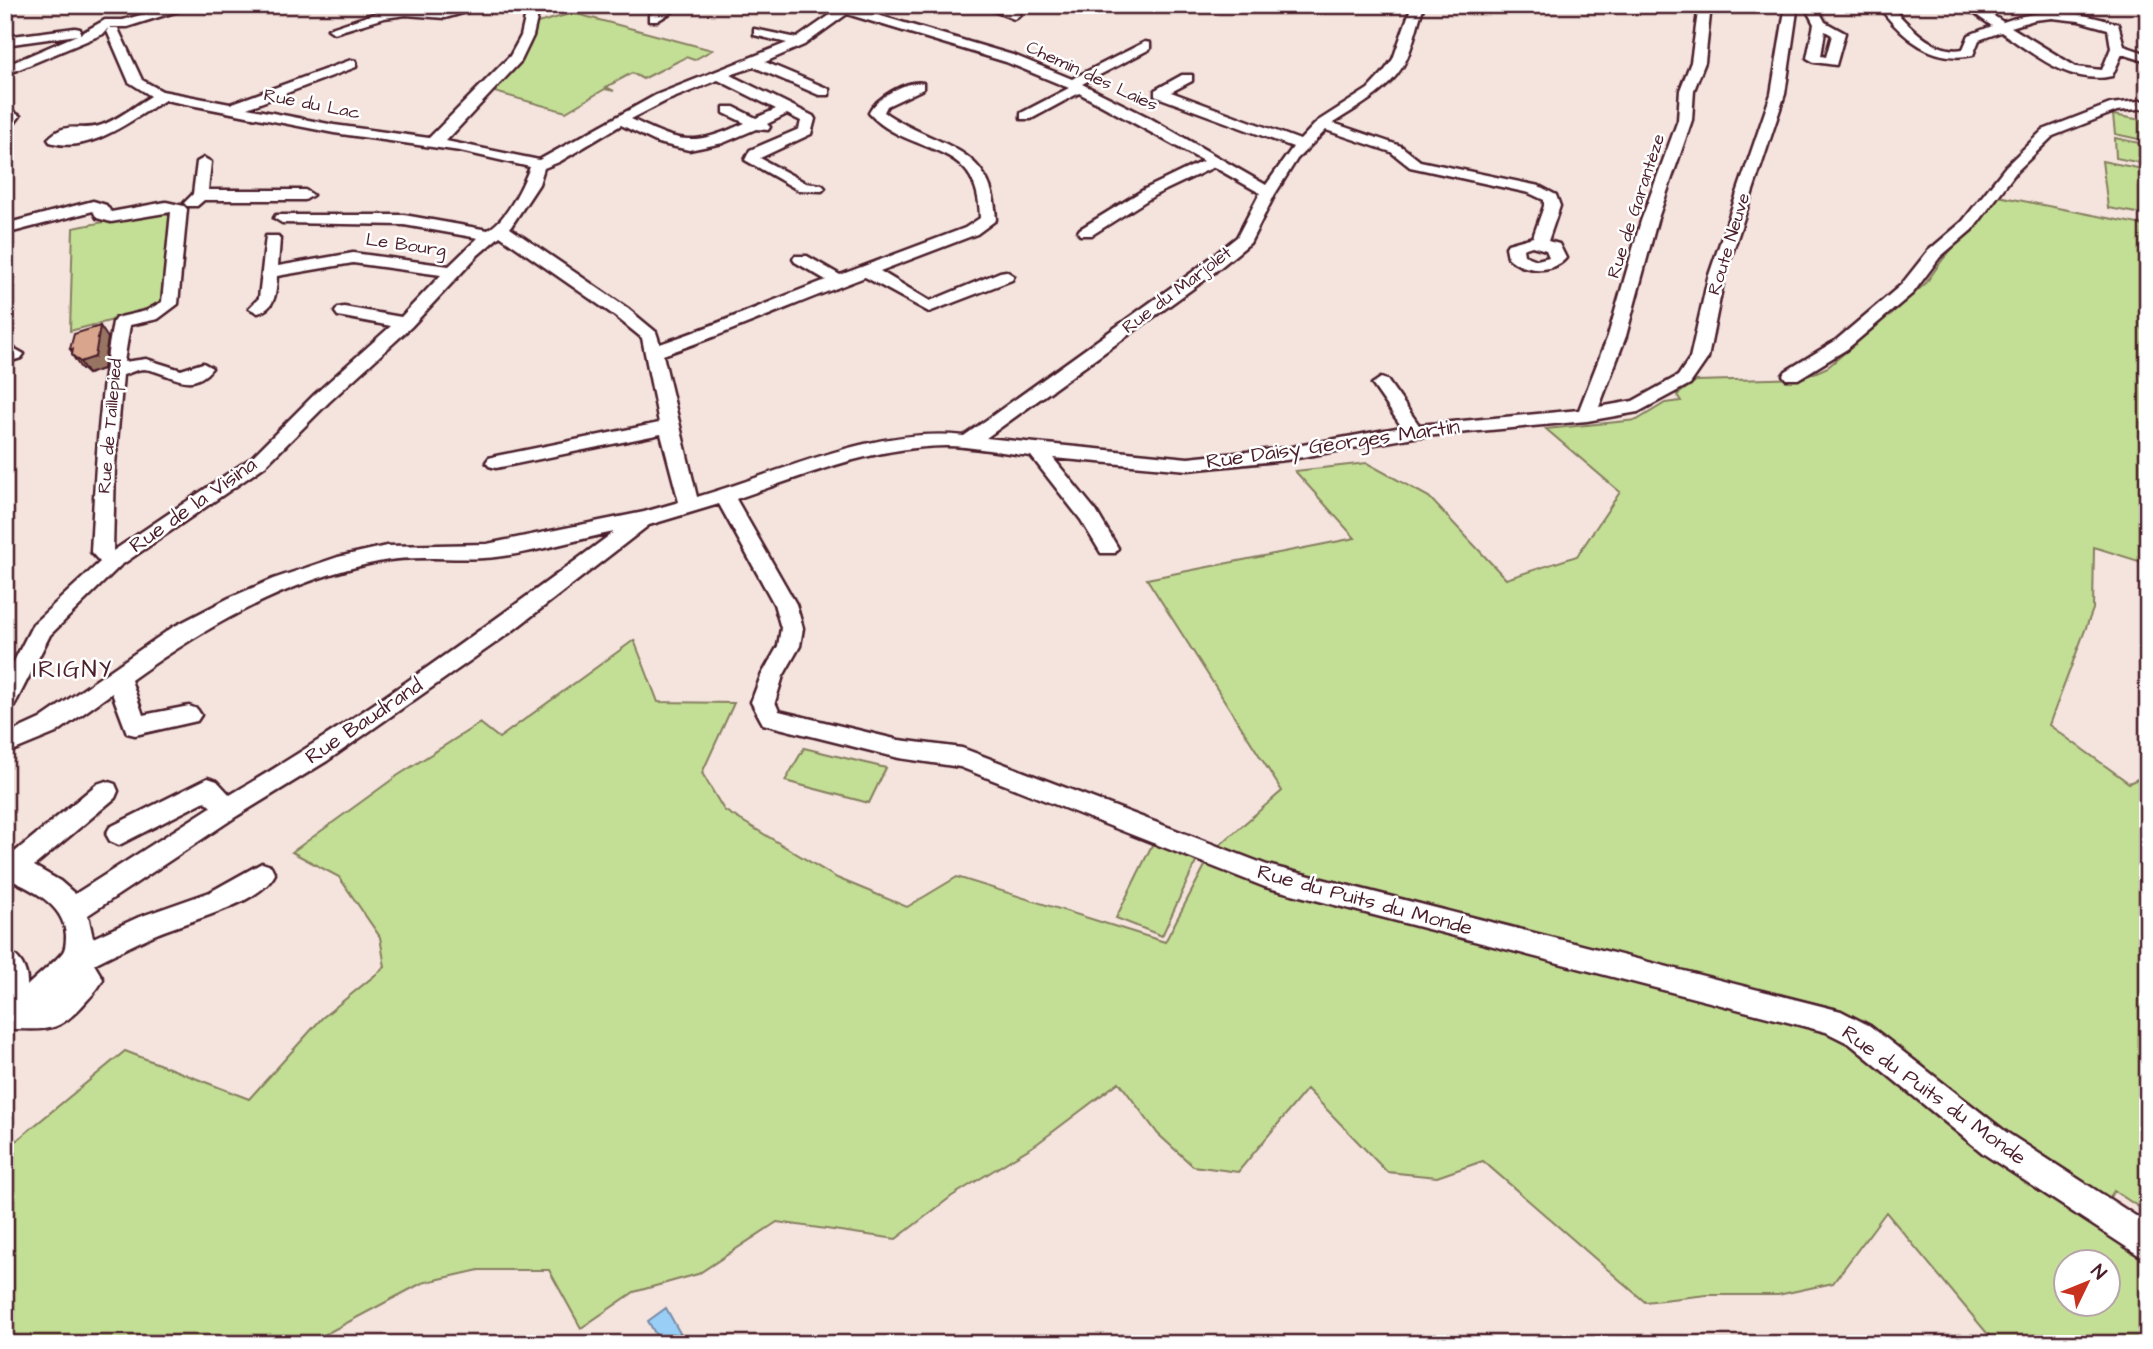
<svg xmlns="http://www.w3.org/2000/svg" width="2153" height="1349" viewBox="0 0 2153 1349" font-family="'Architects Daughter',sans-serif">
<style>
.green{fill:#c3de95;stroke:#867e60;stroke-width:2;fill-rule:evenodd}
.water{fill:#99cff7;stroke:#7989a5;stroke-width:2}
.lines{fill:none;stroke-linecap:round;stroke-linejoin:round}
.minor-casing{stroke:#4a1f2b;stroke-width:5}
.minor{fill:#fff;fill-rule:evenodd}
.wall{fill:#bb8f79;stroke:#4a1f2b;stroke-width:2}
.shaded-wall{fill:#987463;stroke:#4a1f2b;stroke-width:2}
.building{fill:#d9a68d;stroke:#4a1f2b;stroke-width:2}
.labels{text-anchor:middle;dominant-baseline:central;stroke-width:5;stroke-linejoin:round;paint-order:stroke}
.far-street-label{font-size:18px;fill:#4a1f2b;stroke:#fff}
.street-label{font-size:21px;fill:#4a1f2b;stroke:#fff}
.quarter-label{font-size:24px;letter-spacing:2px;fill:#4a1f2b;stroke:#fff}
</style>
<rect width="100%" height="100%" fill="#f4e4dd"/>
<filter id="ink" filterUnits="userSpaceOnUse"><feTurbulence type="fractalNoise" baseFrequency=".0143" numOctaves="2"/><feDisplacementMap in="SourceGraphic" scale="14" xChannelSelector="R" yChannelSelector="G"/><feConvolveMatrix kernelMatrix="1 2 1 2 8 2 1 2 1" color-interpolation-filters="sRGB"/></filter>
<g filter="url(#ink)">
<!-- green -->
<path class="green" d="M573,13L712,50L694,60L686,57L643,79L632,73L606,87L614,91L605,89L566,112L491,91L530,46L534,24Z
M2113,115L2142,120L2143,140L2115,134Z
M2115,138L2144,144L2146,164L2116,158Z
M2102,161L2148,170V215L2108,208Z
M1998,196L2148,226V564L2094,547L2093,609L2049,725L2129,783L2148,774V1213L2114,1191L2106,1203L2006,1139L1870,1026L1836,1008L1267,873L1216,852L1220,845L1282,791L1147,579L1355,538L1295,471L1367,463L1429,497L1506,579L1577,556L1620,492L1546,429L1637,420L1665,403L1681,401L1677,395L1696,381L1803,378L1828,367L1925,284L1943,259Z
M165,210L172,212L165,304L150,311V308L137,311V314L70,331L73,228Z
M634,640L658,702L734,703L702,773L724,810L837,878L907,907L957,877L1165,942L1207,862L1829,1027L2148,1247V1337L2111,1344H1996L1886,1212L1833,1283L1778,1295H1707L1645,1302L1483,1161L1437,1177L1387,1172L1307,1089L1238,1172L1193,1166L1158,1134L1119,1082L1038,1143L952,1196L896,1239L777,1222L698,1274L634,1292L581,1328L549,1270H479L422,1283L307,1344H5V1150L125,1051L249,1099L322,1018L385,967L380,937L339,877L292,852L397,776L480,723L499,738ZM2066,1262H2108V1304H2066Z
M804,748L886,768L869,803L785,781Z
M1153,843L1197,860L1162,936L1116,918Z"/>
<!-- water -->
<path class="water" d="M666,1308L686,1344H661L648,1321Z"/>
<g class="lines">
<!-- minor casing -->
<g class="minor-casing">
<path id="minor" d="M176,5H197L127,27H111L109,28H118L119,31L142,80L162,91L230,104L351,60L356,61V67L247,108L334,125L429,138L510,56L521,36L528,5H540L533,36L521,61L446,141L539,160L656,95L787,43L754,35V29L797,38L836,11L825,5H856L854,8L1016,56L1072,79L1145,42L1150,43V49L1082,84L1148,117L1266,185L1293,147L1155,96V90L1182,75H1192V81L1171,92L1300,140L1318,121L1368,89L1383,73L1393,59L1412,5H1424C1418,22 1414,42 1407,58C1393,89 1361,105 1333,123L1401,146L1420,161L1539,186L1556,195L1560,206L1548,241L1559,244L1566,258C1552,274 1522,272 1508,257L1506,247L1508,244L1533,237L1544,206V200L1529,193L1410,167L1391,152L1326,130L1297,159L1275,194L1250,243L1206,279L986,438L1188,458L1286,448L1402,427L1372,384L1381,378L1387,380L1419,425L1579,410L1608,336L1641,221L1678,120L1680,90L1691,62L1699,5H1711L1705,62L1694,90L1692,120L1657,221L1626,336L1599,407L1633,401L1678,376L1690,358L1708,278L1771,94L1785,10L1789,5H1803L1797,11L1785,94L1724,278L1708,358L1690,384L1638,412L1587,421L1414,437L1286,460L1188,470L1053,458L1096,511L1118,548L1115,553H1101L1081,520L1031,456C1002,453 973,446 945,446C872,447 803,476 736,499L796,604L803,628L800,646L783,676L775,702L779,711L899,740L962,748L1267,865L1841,1011L1870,1026L2006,1132L2148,1224V1259L2137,1254L1984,1154L1850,1044L1826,1032L1265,887L960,767L899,758L763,724L751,702L761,676L778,646L781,628L774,604L719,504L649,525L511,632L327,761L237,816L88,915L93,938L139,917L210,892L262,863L271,866L275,874C260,905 185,921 154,935C134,944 114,954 94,964L103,979C98,990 90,997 82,1006C54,1036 44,1028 5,1029V950C20,955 28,970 27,986C36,977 57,960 63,952C66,948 66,939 66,935C64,904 31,889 5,877V854L10,856L97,784L106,781L115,784L118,791L115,798L34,866L60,881L75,894L211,807L205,801L119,845L110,841L106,834L110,827L208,778L217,781L230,795C364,716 489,625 614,532C575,540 522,556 484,558C451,560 415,555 383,561C289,579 208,625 131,680L143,715L189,706L197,709L201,715L197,721L135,735L127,733L112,693L56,733L5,754V735L40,719L173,627L229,598L273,579L338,557L387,546L487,544L644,512L679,502L661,434L496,468L489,466L486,462L489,458L496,456L659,423L642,338L615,316L500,236L478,255L411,327L329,402L265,466L120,566L50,635L13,708L5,711V679L33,624L100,562L91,552C95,475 99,398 113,322L116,318L146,311L162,302L171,212L111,222L97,218L93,211L5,234V224L93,201L106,205L111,212L166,202L184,206L187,209L178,304L158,319L130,325L124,362L146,359L181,370L203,363L212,368C190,396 169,371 144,369C137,369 130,373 123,375L115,465L113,551L251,458L315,394L391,326L338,316L335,312L338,308L344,307L401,317L441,275L353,263L277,276C276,292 276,308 258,313L249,308L259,298L266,236H278L280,239L278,266L353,253L449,266L478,238L404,225L282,223L274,218L276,215H404L488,230C507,219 522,187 530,167L460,151L334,133L165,100C132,119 90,155 50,142L48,139C66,120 79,132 99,126C116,121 136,105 151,96L129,82L107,31L108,28L103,34L5,75V66L77,35L5,45V37L75,28L80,29V34L105,20H123ZM847,14L1006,62L1069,88L1021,113V119H1031L1079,93L1203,161L1145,189L1080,229L1078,232L1080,235H1092L1155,195L1214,167L1260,193L1237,237L1194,271L964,436C875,426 781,473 697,497L663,355C732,332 798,302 865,277L929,312L1012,280L1014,276L1006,271L1000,272L930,301L880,271L977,234L996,220C994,143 935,148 884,112L887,106L923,89V83C906,80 876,98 869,113C909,158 980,136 980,218L965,228L840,275L807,256H795L793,259L795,262L826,280C770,301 717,325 660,344L656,332L627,308L510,228L539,184L544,168L559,162L621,125L658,143L689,150L723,143L756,129L768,130L770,127L767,124L787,114L801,121L799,129L750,150L745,160L798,190L822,191L825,188L822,185L806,183L760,158L811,134L815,119L813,116L730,75L754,67L819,95H829V89L765,62L804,45ZM718,80L776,109L756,118L734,107H724V113L745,123C692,147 681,143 631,119L666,101ZM1532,246L1546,250L1549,257L1537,260L1524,255L1523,249Z
M467,5H491L445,18L406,15L384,18L334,33L328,29L382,11L406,7L445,10Z
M667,5H683L657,21H649V15Z
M997,5L1018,12L1020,15L1014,19L981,6Z
M1804,5H1816L1825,22L1845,33L1836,65L1814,62L1807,58L1814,24ZM1825,31L1832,35L1826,57L1821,56Z
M1890,5H1906L1896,12C1913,30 1936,54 1963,49L1969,35L1992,26L1962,5H1977L2003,22C2043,7 2078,11 2118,24L2124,46L2148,54V62L2122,54L2112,76C2070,86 2033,53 2001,32L1979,40L1973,55C1936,63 1906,41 1884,13ZM2052,18L2079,21L2108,29L2111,48L2102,70L2076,67L2011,27L2034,20Z
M2148,100V108L2117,111L2053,136L2016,172L1974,228L1940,257L1913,293L1847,349L1798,379H1786L1783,375L1786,371L1835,341L1901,285L1928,251L1962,222L2006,166L2043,130L2110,104Z
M5,107L20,116L10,129L5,130Z
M204,158L211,162L208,190H305L313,195L305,200H204L197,206H187L184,203L193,194L197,162Z
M15,349L24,354L21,358L5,363V352Z"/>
</g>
<!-- minor -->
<use href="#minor" class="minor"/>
</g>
<!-- wall -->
<path class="wall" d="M108,338L103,369L88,374L80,367L72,355V352L70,349Z"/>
<!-- shaded-wall -->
<path class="shaded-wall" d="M100,326L108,338L103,369L88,374L80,362Z"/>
<!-- building -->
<path class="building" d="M100,326L95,357L80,362L72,355L73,349H70L74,334Z"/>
</g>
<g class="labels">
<!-- far-street labels -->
<g class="far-street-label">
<text transform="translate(1092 76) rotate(25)">Chemin des Laies</text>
<text transform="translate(312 104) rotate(11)">Rue du Lac</text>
<text transform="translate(1636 206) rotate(-72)">Rue de Garantèze</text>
<text transform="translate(1729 244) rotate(-73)">Route Neuve</text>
<text transform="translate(406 245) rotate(8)">Le Bourg</text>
<text transform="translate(1177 290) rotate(-37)">Rue du Marjolet</text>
<text transform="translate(110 426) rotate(-85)">Rue de Taillepied</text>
</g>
<!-- street labels -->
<g class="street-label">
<text transform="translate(1333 444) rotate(-8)">Rue Daisy Georges Martin</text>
<text transform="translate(193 505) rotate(-35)">Rue de la Visina</text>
<text transform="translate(364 721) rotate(-34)">Rue Baudrand</text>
<text transform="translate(1365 900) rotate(15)">Rue du Puits du Monde</text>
<text transform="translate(1934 1095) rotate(36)">Rue du Puits du Monde</text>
</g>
<!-- quarter labels -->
<g class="quarter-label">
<text x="73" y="670">IRIGNY</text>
</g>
</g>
<!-- margin -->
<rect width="2153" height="1349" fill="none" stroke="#fff" stroke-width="28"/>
<rect x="14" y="14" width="2125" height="1321" fill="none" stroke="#4a1f2b" stroke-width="2.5" filter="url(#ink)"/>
<!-- north arrow -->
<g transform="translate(2087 1283) rotate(47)"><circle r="33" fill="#ffffff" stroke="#b7a5aa" stroke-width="2"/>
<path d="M0-5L12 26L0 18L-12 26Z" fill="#c8321e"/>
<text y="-10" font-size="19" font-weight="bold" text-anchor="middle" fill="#4a1f2b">N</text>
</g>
</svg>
